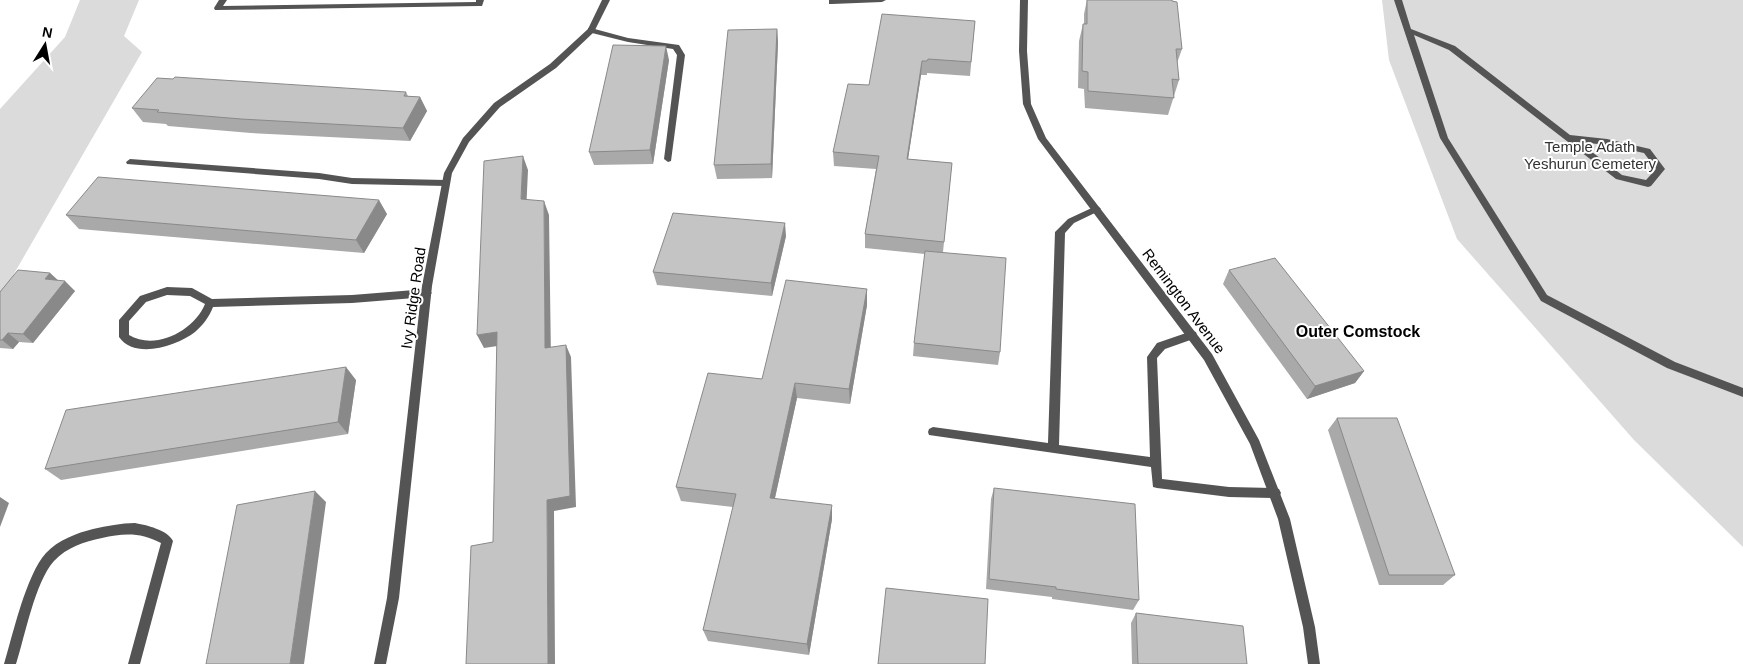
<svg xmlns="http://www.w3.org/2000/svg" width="1743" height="664" viewBox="0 0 1743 664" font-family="Arial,sans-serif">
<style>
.green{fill:#dbdbdb}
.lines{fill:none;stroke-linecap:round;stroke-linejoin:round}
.lane{fill:#545454;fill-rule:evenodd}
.street{fill:#545454;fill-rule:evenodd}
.wall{fill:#a9a9a9}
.shaded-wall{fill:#898989}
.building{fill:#c4c4c4;stroke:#898989}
.labels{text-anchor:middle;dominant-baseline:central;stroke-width:4;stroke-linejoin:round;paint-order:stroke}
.park-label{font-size:15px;fill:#323232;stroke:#fff}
.street-label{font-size:15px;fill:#000;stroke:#fff}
.neighbourhood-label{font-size:16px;font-weight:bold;fill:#000;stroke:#fff}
</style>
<rect width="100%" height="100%" fill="#fff"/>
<!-- green -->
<path class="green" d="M80,0H139L124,36L142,52L0,298V109L65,37Z
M1382,0H1743V547L1634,440L1457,239L1389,60Z"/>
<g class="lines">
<!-- lane -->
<path class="lane" d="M219,0H227L223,6L476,2V0H484L482,6H479L215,10L214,8Z
M829,0H886L882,2L832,4H829Z
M1394,0H1402L1411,29L1455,46L1570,135L1607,139L1650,149L1665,169L1651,186L1648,187L1616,179L1449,50L1414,35L1448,138L1547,295L1675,362L1743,388V397L1667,368L1541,301L1440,138ZM1579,142L1607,145L1644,153L1656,169L1646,180L1622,175Z
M588,28H591L628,38L679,45L685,55L671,161L668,162L664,159L677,55L673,49L628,42L588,32Z
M130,159L319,173L352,178L446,180L450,183L446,186L352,184L319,179L127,164L126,162Z
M1096,206L1099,207L1101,209L1099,211L1074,223L1065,233L1059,445L1150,457L1147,357L1157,343L1192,331L1196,332L1197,335L1196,338L1165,349L1157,358L1162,479L1229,487L1275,488L1279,489L1281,493L1279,497L1275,498L1229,497L1157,488L1153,487L1151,467L929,435L928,432L929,429L933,427L1048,443L1055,232L1068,219Z
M167,287L192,288L212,299L352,295L427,289L432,293L427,297L352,303L213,307C209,317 203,325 195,332C177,346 135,360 119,337V320L140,296ZM167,295L190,296L205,304C194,331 155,351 129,335V321L146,302Z
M135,523C146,525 168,530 173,541L140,664H128L161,543C141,532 123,533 102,538C84,542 67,547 54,561C35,582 25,636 16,664H4C13,634 26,575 46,553C58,540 77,533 93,529C107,526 121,523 135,523Z"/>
<!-- street -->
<path class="street" d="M602,0H610L594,32L556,68L500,107L469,142L452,173L432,286L399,598L386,664H374L387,598L422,286L444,173L463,138L494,103L550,64L588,29Z
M1020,0H1028L1027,51L1031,104L1046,138L1212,354L1259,440L1290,519L1315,627L1320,664H1308L1303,627L1278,519L1250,444L1204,360L1038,139L1023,104L1019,51Z"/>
</g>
<!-- wall -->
<path class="wall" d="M1087,0H1172L1182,49L1177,63L1179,80L1168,115L1085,108L1084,89L1078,88L1079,41L1083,24H1084V14Z
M975,21L970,76L927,73V75H921L908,159L952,163L943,252L1000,352L998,365L913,356L914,343L925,254L865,248V234L876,169L834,166L833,152L869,85Z
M777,29L778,43L772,178L717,179L714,165Z
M669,60L653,164L594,165L589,152Z
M406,92L408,96L420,97L427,111L410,141L251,133L168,126L166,124L143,122L132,108Z
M387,214L364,253L79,229L66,215Z
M786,236L772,296L657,285L653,272Z
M1229,270L1364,371L1355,383L1307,399L1223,284Z
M50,273L58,281L75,291L33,343L19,342L13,349L0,348V292Z
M867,289V305L850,404L797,398L775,498L832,519L809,655L708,641L703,630L733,507L681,501L676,487L762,379Z
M356,380L348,434L61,480L45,469Z
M1337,418L1455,575L1443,585H1379L1328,430Z
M994,488L1139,600L1133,610L1052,599V597L986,589L991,499Z
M1136,613L1247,664H1132L1131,623Z"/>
<!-- shaded-wall -->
<path class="shaded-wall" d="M777,29L778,43L772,178L771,164Z
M666,46L669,60L653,164L650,150Z
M922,61L921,75L906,172L907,159Z
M420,97L427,111L410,141L403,128Z
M523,156L528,170L526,213L521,199Z
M379,200L387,214L364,253L356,240Z
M544,201L549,215L551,361L545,348Z
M785,223L786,236L772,296L771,283Z
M50,273L60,282L45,279Z
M65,281L75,291L33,343L23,334Z
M867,289V305L850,404L849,389Z
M497,332L504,345L484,348L477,335Z
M8,333L19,342L13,349L2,340Z
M566,345L571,357L576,507L554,511L555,664H548L547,500Z
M346,367L356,380L348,434L338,422Z
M1364,371L1355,383L1307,399L1315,386Z
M795,383L797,398L772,511L770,498Z
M315,491L326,502L304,664H290Z
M0,497L9,503L0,527Z
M832,505V519L809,655L807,644Z"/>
<!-- building -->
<path class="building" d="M1087,0H1172V1L1177,2L1182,49H1176L1179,80L1172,79L1174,98L1088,91V72L1082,71L1083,24H1087Z
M882,14L975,21L971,62L928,59L927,61H922L907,159L952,163L944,242L865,234L879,156L833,152L848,84L869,85Z
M777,29L771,164L714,165L728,30Z
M613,45L666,46L650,150L589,152Z
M175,77L406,92L404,96L420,97L403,128L241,119L157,112L159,110L132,108L157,78L173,79Z
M523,156L521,199L544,201L545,348L566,345L570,496L547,500L548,664H466L471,546L493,542L497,332L477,335L484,161Z
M98,177L379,200L356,240L66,215Z
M673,213L785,223L771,283L653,272Z
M925,251L1006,258L1000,352L914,343Z
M1275,258L1364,371L1315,386L1229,270Z
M18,270L50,273L45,279L65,281L23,334L8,333L2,340H0V292Z
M786,280L867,289L849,389L795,383L770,498L832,505L807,644L703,630L736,494L676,487L708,373L762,379Z
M346,367L338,422L45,469L66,410Z
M1337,418H1397L1455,575H1389Z
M994,488L1135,504L1139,600L1056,589V587L989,579Z
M315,491L290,664H206L237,505Z
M886,588L988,599L985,664H878Z
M1136,613L1243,626L1247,664H1138Z"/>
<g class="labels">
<!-- park labels -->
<g class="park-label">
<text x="1590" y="146">Temple Adath<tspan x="1590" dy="17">Yeshurun Cemetery</tspan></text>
</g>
<!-- street labels -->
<g class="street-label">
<text transform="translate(413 298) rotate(-82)">Ivy Ridge Road</text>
<text transform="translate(1184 301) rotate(53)">Remington Avenue</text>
</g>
<!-- neighbourhood labels -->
<g class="neighbourhood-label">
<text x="1358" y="331">Outer Comstock</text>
</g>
</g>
<!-- north arrow -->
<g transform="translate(45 45) rotate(11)" stroke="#ffffff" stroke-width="4" paint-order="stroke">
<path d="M0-4L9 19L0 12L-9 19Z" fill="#000000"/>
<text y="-8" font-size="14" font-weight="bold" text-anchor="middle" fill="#000000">N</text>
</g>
</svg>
